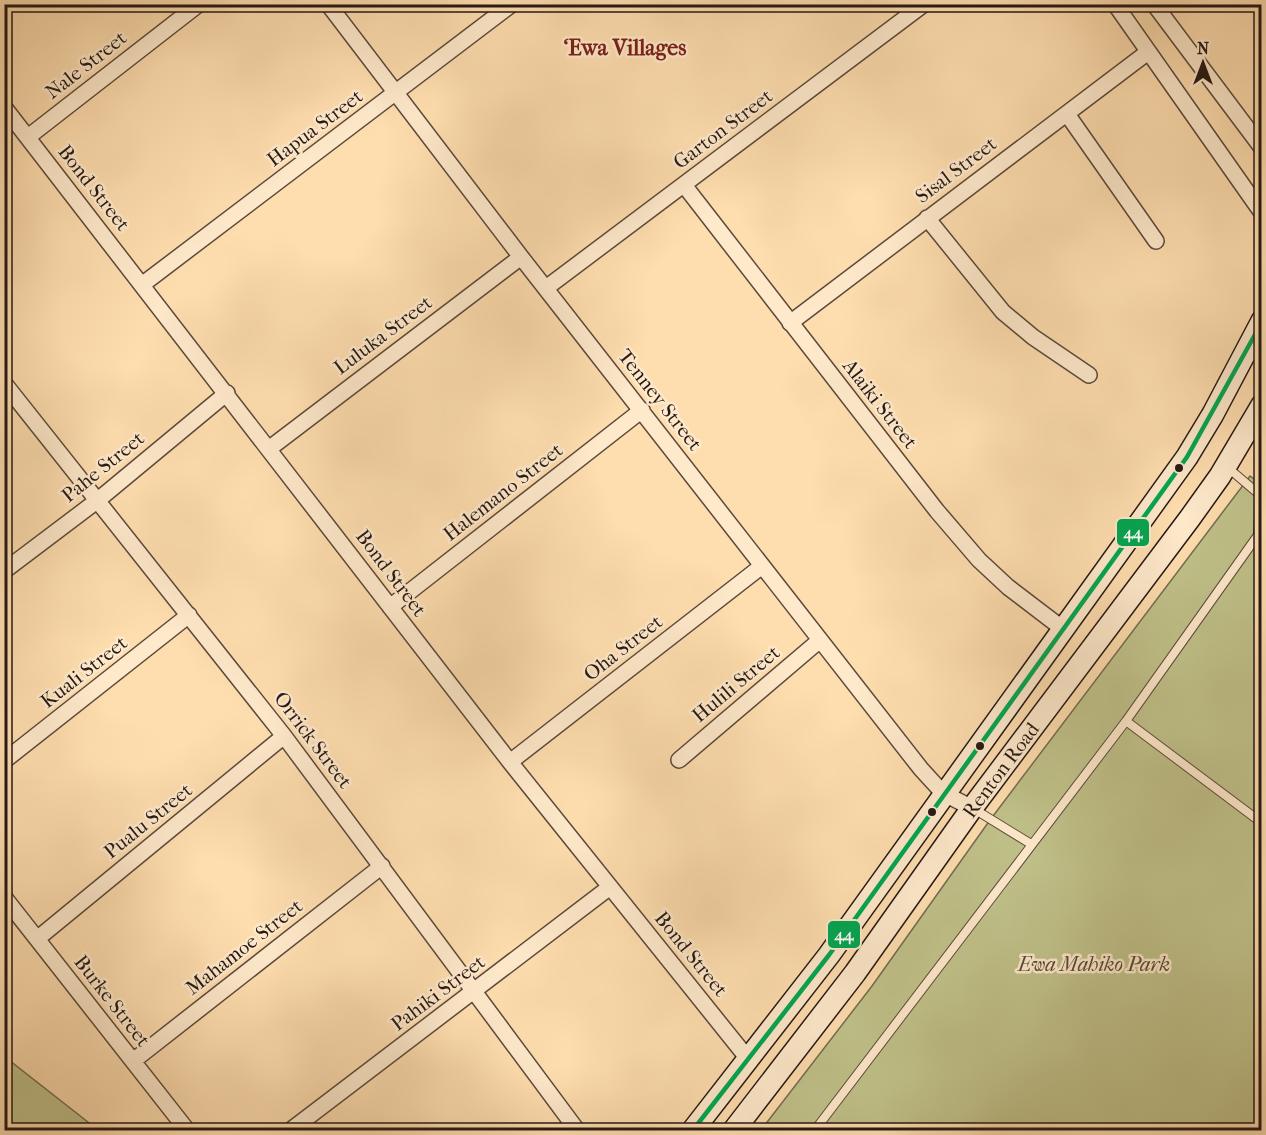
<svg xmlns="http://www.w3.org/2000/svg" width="1266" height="1135" viewBox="0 0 1266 1135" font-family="'IM FELL French Canon',serif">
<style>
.green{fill:#c0c18a;stroke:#726c4f;stroke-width:1.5}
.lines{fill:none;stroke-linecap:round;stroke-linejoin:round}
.lane-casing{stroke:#5b493b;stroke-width:10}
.street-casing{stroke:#5b493b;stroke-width:18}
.secondary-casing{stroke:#251814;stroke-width:24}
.lane{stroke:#fee9cb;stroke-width:8}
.street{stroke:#fee9cb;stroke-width:15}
.secondary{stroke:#fee9cb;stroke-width:21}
.bus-1-casing{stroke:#fee9cb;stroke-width:9}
.bus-1{stroke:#00a651;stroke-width:4.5}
.bus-dot{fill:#251814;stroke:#fee9cb;stroke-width:2}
.labels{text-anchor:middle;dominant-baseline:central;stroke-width:5;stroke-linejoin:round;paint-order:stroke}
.street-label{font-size:20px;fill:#251814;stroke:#fee9cb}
.park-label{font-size:20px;font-style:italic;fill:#544b37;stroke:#fee9cb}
.quarter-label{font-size:22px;font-weight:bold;fill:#7a1f14;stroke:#fee9cb}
.line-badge{stroke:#fee9cb;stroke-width:2}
.badge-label{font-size:16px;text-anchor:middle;font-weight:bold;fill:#fff}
</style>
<rect width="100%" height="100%" fill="#feddaf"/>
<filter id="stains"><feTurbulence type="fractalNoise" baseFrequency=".00333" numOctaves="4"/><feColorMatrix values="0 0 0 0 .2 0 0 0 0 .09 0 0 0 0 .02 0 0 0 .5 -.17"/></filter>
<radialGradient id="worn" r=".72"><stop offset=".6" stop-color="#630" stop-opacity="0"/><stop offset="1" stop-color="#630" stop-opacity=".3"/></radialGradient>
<!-- green -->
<path class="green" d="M1250,476L1261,484V1130H761L872,986L990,820Z
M4,1057H5L98,1130H5Z"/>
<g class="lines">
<!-- lane casing -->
<g class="lane-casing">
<path id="lane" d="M1126,721L1262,823
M974,809L1031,844
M815,1130L1126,721L1258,535L1260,495L1227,467"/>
</g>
<!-- street casing -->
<g class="street-casing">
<path id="street" d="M328,4L521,257L921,769L943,793L972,808
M1115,4L1262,213
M1154,4L1262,148
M4,107L510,762L749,1060
M1067,114L1156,241
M28,137L199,4
M684,185L937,511L979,560L1008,587L1063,629
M927,218L1003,312L1033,337L1089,375
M143,284L512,4
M546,288L924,4
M790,323L1148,52
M4,383L284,736L577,1130
M270,448L521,257
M4,571L98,500L227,393
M390,607L642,410
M679,760L820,640
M4,761L189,615
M510,762L762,566
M4,897L187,1130
M37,939L284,736
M133,1061L382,866
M291,1130L610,887"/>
</g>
<!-- secondary casing -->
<g class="secondary-casing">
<g id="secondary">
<path d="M693,1130L829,955L1187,457L1213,414L1262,321"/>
<path id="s1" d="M734,1130L855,973L972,808L1190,518L1220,476L1262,405"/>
</g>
</g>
<!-- lane -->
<use href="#lane" class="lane"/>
<!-- street -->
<use href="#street" class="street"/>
<!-- secondary -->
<use href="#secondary" class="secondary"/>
<!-- bus-1 casing -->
<g class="bus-1-casing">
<path id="bus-1" d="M693,1130L829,955L1187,457L1262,322"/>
</g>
<!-- bus-1 -->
<use href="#bus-1" class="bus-1"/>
</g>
<!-- markers -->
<g class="bus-dot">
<circle cx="1179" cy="468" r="5"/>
<circle cx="980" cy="746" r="5"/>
<circle cx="932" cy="812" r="5"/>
</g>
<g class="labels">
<!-- street labels -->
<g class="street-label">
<text transform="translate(86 65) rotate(-38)">Nale Street</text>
<text transform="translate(315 128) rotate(-37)">Hapua Street</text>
<text transform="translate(723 129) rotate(-37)">Garton Street</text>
<text transform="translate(956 170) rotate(-37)">Sisal Street</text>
<text transform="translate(94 188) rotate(52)">Bond Street</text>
<text transform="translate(383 335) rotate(-37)">Luluka Street</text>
<text transform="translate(660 400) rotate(52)">Tenney Street</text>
<text transform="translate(880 404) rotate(52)">Alaiki Street</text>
<text transform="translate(103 467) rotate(-39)">Pahe Street</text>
<text transform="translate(503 492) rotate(-38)">Halemano Street</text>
<text transform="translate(391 573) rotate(53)">Bond Street</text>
<text transform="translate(623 648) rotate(-38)">Oha Street</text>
<text transform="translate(84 672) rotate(-38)">Kuali Street</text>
<text transform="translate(736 684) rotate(-40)">Hulili Street</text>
<text transform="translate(313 740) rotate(53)">Orrick Street</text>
<text stroke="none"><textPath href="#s1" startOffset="448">Renton Road</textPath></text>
<text transform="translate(148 821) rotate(-39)">Pualu Street</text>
<text transform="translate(244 947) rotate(-38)">Mahamoe Street</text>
<text transform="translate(691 954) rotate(51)">Bond Street</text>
<text transform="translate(438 993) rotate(-37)">Pahiki Street</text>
<text transform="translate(112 1001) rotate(52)">Burke Street</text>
</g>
<!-- park labels -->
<g class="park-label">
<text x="1094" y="964">Ewa Mahiko Park</text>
</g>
<!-- quarter labels -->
<g class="quarter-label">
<text x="625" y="48">‘Ewa Villages</text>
</g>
</g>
<g class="line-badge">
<rect x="1116" y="518" width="34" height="29" rx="6" fill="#00a651"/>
<rect x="827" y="920" width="34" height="29" rx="6" fill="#00a651"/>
</g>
<g class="badge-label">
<text x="1133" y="538">44</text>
<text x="844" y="940">44</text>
</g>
<!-- margin -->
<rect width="1266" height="1135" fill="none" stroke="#feddaf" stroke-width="24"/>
<rect x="6" y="6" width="1254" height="1123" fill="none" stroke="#251814" stroke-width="3"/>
<rect x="12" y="12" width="1242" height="1111" fill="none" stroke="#251814" stroke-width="1.5"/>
<!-- north arrow -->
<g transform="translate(1203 63)" stroke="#fee9cb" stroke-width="4.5" paint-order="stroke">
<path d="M0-4.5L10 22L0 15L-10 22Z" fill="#251814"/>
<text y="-9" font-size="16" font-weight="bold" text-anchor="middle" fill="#251814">N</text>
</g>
<rect width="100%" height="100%" filter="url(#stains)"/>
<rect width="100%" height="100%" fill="url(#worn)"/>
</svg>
